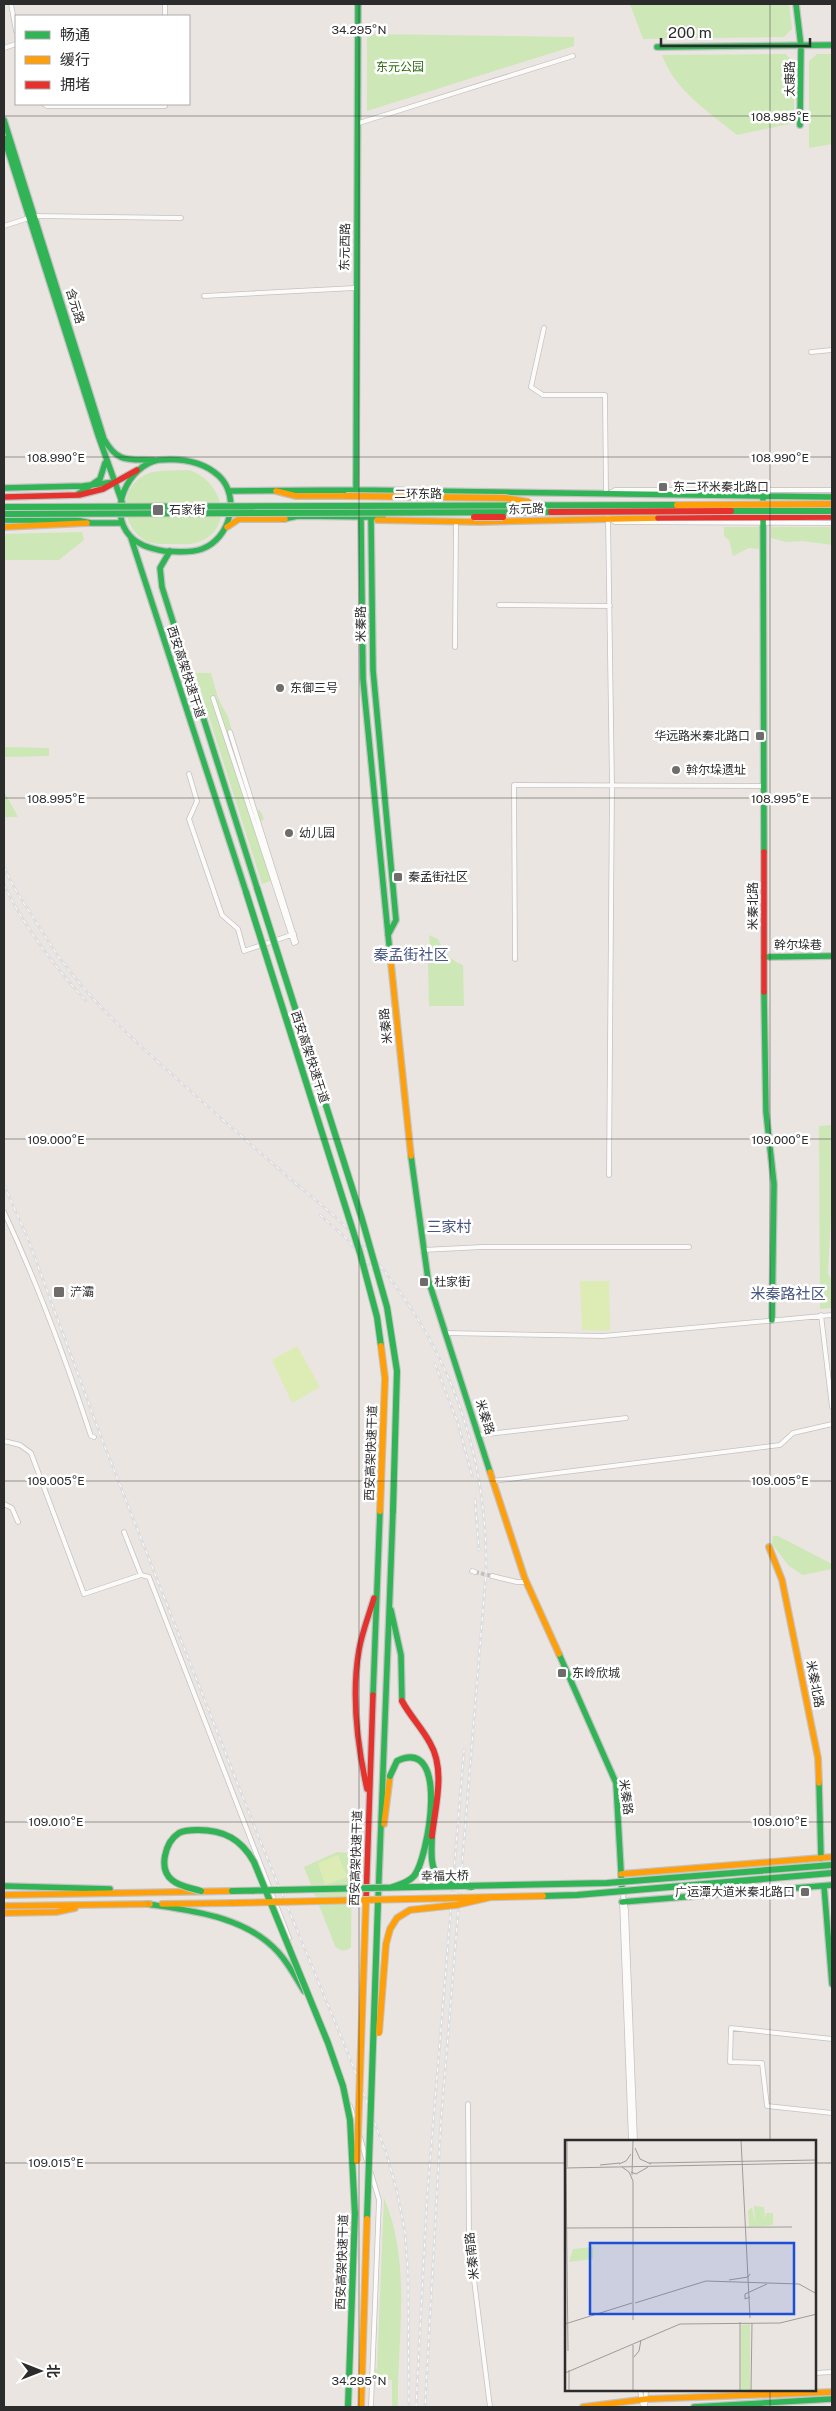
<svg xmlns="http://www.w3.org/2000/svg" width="836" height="2411" viewBox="0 0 836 2411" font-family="'Public Sans','Noto Sans SC',sans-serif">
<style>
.green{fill:#cee7b7}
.pitch{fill:#dcecb4}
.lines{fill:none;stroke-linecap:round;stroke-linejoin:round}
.street-tunnel{stroke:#c4c0bd;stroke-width:4;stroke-dasharray:4 2;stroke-linecap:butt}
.street-casing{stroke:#c3c2c3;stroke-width:5.5}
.fast-casing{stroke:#c3c2c3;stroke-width:8}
.slow-casing{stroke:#c3c2c3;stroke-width:8}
.jam-casing{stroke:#c3c2c3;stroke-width:8}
.street{stroke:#fcfbfa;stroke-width:4}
.fast{stroke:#30b455;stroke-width:5.5}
.slow{stroke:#ff9f0a;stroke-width:5.5}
.jam{stroke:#e5322d;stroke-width:5.5}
.rail-casing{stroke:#dedee0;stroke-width:3}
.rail{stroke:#fff;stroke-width:1;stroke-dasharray:4;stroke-linecap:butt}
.fast-bridge-casing{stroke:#c6c3c2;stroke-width:8;stroke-linecap:butt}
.slow-bridge-casing{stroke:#c6c3c2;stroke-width:8;stroke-linecap:butt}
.jam-bridge-casing{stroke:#c6c3c2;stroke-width:8;stroke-linecap:butt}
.fast-bridge{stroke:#30b455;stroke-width:6}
.slow-bridge{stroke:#ff9f0a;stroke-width:6}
.jam-bridge{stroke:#e5322d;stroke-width:6}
.ticks{fill:none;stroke:#2c2c2c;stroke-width:1;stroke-opacity:0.45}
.poi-dot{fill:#6e6d6b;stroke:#fff;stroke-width:2}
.labels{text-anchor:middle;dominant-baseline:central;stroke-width:5;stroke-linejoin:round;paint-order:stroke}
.park-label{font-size:12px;fill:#2e7014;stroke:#fff}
.street-label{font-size:12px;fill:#2c2c2c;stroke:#fff}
.poi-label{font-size:12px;fill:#2c2c2c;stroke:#fff;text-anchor:start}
.quarter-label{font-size:15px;fill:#485681;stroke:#fff}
.inset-road{fill:none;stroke:#9e9b99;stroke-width:1}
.view{fill:#1d4ed8;fill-opacity:0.15;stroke:#1d4ed8;stroke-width:2.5}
.inset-edge{fill:none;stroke:#2c2c2c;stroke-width:2.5}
.ticks-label{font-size:12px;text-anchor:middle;fill:#2c2c2c;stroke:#fff;stroke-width:5;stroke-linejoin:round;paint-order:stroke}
</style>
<rect width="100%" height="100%" fill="#eae5e1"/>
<!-- green -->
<path class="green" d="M630,4H789L792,29L784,37L643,39Z
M367,34L574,37V46L367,111Z
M785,54L794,62V123L737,135C709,112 675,91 662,55Z
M817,54H832V144L809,148V61Z
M189,470C224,481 236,531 196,543C189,545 180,544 173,544C164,544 154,545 146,541C120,527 118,486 147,474C159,469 176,471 189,470Z
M724,527H759V549L749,548L733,556L729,540L724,536Z
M771,527H832V545L803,541L786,542L771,538Z
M82,532L84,540L59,560H4V534Z
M195,673H211L218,698L228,717L255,811L260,810L264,819L254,827L273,880L262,884Z
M4,747L49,748V756L4,757Z
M4,791L18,817H4Z
M429,935L438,939C444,951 450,961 463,965L464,1006H429L428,963L431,961Z
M832,1125V1194L828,1273L832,1282V1308L820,1309L819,1126Z
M773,1536H778L832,1564V1569L803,1575L789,1566L772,1544Z
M337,1852L350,1853L352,1856L351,1948C344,1952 340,1951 335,1946L304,1867Z
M384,2198C412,2263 397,2339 398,2407H392V2380L375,2378V2369H377Z"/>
<!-- pitch -->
<path class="pitch" d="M580,1281H609L610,1331L582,1330Z
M297,1346L320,1387L292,1403L272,1360Z
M338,1855L347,1877L325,1885L318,1863Z"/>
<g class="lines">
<!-- street-tunnel -->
<path class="street-tunnel" d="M475,1572L492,1576"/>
<!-- street casing -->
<g class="street-casing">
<path id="street" d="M11,4L16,31
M165,16V4
M4,48L16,44
M44,104L47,106H165V104
M359,123L573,56
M4,226L35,216L181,218
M204,296L355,288
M544,328L531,387L543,395H605L606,494
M811,352L832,350
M610,493L615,490H832
M608,518L612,786L609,1175
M610,519L615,522L832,523
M499,605L610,606
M455,647L456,522
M213,698L294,943
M230,732L296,942
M189,774L197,801L189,819L222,915L238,929L244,951L294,934
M515,959L514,785L764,786
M4,1212C38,1285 66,1360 91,1436L94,1437
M423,1250L482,1247H689
M821,1315L832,1407
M445,1333L603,1336L832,1315
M479,1435L626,1418
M4,1441L20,1445L31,1453L84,1594L141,1575L149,1577L289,1938
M493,1481L780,1445L793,1433L832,1424
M4,1504L12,1508L18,1522
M124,1532L141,1575
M472,1571L475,1572
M492,1576L517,1582H526
M622,1891L626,1910L635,2141
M622,1901L631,2141
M832,2039L731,2028L730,2062L762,2063L767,2106L832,2113
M468,2104L469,2240L490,2407
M350,2106L356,2123
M360,2137L367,2162
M371,2173L379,2200L371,2407
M815,2373L832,2372
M640,2390L643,2407
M645,2407L646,2390"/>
</g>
<!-- fast casing -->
<g class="fast-casing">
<path id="fast" d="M796,4L801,46L800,125
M657,47L832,45
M4,120L104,439C118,464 129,459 154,460
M4,138L98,435L122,502
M158,460C179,458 203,461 219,476C241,497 230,539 202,549C191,553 176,552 164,551C152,549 138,545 130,536C107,511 128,466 158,460Z
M4,488L83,486L115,482
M356,490L358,4
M229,491L356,490L832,497
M763,491L764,852
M78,494L100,479L105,463
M283,519L298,516L383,517
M4,520H76L91,523H122
M361,520L363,679L390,954
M371,520L373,670L396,920L388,935
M131,538L246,892
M170,551L160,568L162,587L257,888
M764,957L832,956
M764,992L766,1112L774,1184L772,1320
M411,1156L428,1279L490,1472
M391,1610L401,1655L402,1701
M559,1654L616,1783L622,1889
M373,1695L380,1511
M819,1783L821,1858
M4,1886L110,1889
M824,1886L832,1984
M378,1902L393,1511
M622,1902L832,1885
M147,1904C193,1911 245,1916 278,1952C289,1964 296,1978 304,1991
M694,2407L832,2399"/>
</g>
<!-- slow casing -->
<g class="slow-casing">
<path id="slow" d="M276,491L296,496H346
M377,520L480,522L658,518
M4,527L87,523
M227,527L239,519H285
M390,954L411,1156
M490,1472L525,1579L559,1654
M769,1547L782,1580L818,1758L819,1783
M384,1824L390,1776
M621,1874L832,1857
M4,1895L232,1891
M162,1904L232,1903
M4,1906L150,1904
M4,1913L56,1912L75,1908
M583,2407L647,2399L832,2392"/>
</g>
<!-- jam casing -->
<g class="jam-casing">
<path id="jam" d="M4,497L79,495L103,489L137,470
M658,518L832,517
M764,852V992
M367,1789C357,1744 351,1696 359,1650C362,1632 369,1615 374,1598
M366,1901L373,1695"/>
</g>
<!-- street -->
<use href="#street" class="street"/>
<!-- fast -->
<use href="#fast" class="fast"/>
<!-- slow -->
<use href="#slow" class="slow"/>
<!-- jam -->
<use href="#jam" class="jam"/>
<!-- rail casing -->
<g class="rail-casing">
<path id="rail" d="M4,867C12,885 22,901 33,917C43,933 53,950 65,965C89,997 118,1025 147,1052C193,1094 240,1135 287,1176C310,1196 336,1215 356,1238C443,1332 488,1444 486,1573L441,2121L425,2407
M4,885C25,928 54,966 86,1001
M4,1185L28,1239L103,1442L257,1833L349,2056L387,2155L397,2192L405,2232L408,2274L409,2407
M320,1215L347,1239L377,1274
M435,1364L458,1423L472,1476
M475,1500L479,1550
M416,2407L427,2198L464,1750"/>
</g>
<!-- rail -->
<use href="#rail" class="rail"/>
<!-- fast-bridge casing -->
<g class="fast-bridge-casing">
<path id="fast-bridge" d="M4,507L677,505
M731,511H832
M4,514L551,512
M257,888L362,1219L387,1307L397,1371L393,1511
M246,892L360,1253L377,1317L381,1346
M390,1776L397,1761C451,1735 428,1859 414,1876C408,1883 398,1885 390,1888
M432,1836C430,1875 433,1881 472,1887
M201,1891C192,1888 180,1887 172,1880C158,1869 165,1842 179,1833C184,1830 192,1830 198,1830C224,1830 241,1839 254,1862L328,2043L343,2086L350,2120L355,2215
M232,1891L607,1883L832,1865
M543,1896L577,1895L832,1873
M367,2219L378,1902
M348,2407L355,2212"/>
</g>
<!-- slow-bridge casing -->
<g class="slow-bridge-casing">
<path id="slow-bridge" d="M346,496L505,498L529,502
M677,505L832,504
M380,1511L385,1378L381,1346
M232,1903L543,1896
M379,2033L386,1944L390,1929L397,1918L410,1910L456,1905L491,1897
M357,2161L366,1901
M361,2407L367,2219"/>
</g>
<!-- jam-bridge casing -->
<g class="jam-bridge-casing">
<path id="jam-bridge" d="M551,512L731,511
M474,517H503
M402,1701C410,1716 422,1728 430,1743C446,1770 435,1807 432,1836"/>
</g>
<!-- fast-bridge -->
<use href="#fast-bridge" class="fast-bridge"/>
<!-- slow-bridge -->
<use href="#slow-bridge" class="slow-bridge"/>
<!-- jam-bridge -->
<use href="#jam-bridge" class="jam-bridge"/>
</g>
<!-- ticks -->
<path class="ticks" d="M359,4V2407M770,4V2141M4,116H832M4,457H832M4,798H832M4,1139H832M4,1481H832M4,1822H832M4,2163H566M815,2163H832M770,2390V2407"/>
<!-- markers -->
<g class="poi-dot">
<rect x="658" y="482" width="10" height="10" rx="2.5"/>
<rect x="152" y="504" width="12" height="12" rx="2.5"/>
<circle cx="280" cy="688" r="5"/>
<rect x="755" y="731" width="10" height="10" rx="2.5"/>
<circle cx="676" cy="770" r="5"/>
<circle cx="289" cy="833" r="5"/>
<rect x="393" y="872" width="10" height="10" rx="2.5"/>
<rect x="419" y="1277" width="10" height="10" rx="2.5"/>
<rect x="53" y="1286" width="12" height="12" rx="2.5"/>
<rect x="557" y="1668" width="10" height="10" rx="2.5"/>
<rect x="800" y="1887" width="10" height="10" rx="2.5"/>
</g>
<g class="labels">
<!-- park labels -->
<g class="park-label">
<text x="400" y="67">东元公园</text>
</g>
<!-- street labels -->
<g class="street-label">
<text transform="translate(790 79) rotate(-90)">太康路</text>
<text transform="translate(345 247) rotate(-89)">东元西路</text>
<text transform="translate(75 306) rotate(73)">含元路</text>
<text x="418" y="494">二环东路</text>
<text transform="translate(526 509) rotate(-2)">东元路</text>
<text transform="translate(361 624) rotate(-90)">米秦路</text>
<text transform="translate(186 672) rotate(72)">西安高架快速干道</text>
<text transform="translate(753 906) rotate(-90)">米秦北路</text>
<text x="798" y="945">幹尔垛巷</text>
<text transform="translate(386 1026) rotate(-96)">米秦路</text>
<text transform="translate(310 1057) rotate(72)">西安高架快速干道</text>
<text transform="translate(485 1417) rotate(72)">米秦路</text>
<text transform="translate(371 1453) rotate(-88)">西安高架快速干道</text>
<text transform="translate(815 1684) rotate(79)">米秦北路</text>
<text transform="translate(626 1797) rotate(82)">米秦路</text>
<text transform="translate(356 1858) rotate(-88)">西安高架快速干道</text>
<text transform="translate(445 1876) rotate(-1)">幸福大桥</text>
<text transform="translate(472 2256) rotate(-96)">米秦南路</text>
<text transform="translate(342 2262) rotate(-88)">西安高架快速干道</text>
</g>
<!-- poi labels -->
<g class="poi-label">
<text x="673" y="487">东二环米秦北路口</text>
<text x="169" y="510">石家街</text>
<text x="290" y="688">东御三号</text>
<text x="750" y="736" text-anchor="end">华远路米秦北路口</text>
<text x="686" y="770">斡尔垛遗址</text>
<text x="299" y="833">幼儿园</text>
<text x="408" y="877">秦孟街社区</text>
<text x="434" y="1282">杜家街</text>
<text x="70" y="1292">浐灞</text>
<text x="572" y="1673">东岭欣城</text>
<text x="795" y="1892" text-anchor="end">广运潭大道米秦北路口</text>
</g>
<!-- quarter labels -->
<g class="quarter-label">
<text x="411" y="954">秦孟街社区</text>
<text x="449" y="1226">三家村</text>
<text x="788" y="1293">米秦路社区</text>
</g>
</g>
<!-- overview -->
<g transform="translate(565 2140)">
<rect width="251" height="251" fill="#eae5e1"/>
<path d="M189,66L199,67L200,79L201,73H208V85L184,87L183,71L187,67L190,82ZM28,107V119L4,122L8,109ZM185,184V251H176V185Z" fill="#cee7b7"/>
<path class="inset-road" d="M176,0L185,178M70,8L75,19L86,24M84,23L252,20M54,24L61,21L66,14M35,25L55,23M2,27V0M57,27L64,32L68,41V180M0,28L252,23M1,28L3,211M66,32L71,34L83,27M67,35L68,0M0,88L227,87M164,140L183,137L185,134M185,157L180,159V154L202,144M70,163L141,141L234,144L252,154M0,184L67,163M69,217L74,211L76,200M0,233L115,184L215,183L252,174M4,250V230M68,251V205M175,251V182M186,251L187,183"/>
<path class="view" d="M25,103H229V174H25Z"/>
<rect width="251" height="251" class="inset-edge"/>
</g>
<g class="ticks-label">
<text x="359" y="34">34.295°N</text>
<text x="780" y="121">108.985°E</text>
<text x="780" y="462">108.990°E</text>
<text x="56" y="462">108.990°E</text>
<text x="56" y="803">108.995°E</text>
<text x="780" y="803">108.995°E</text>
<text x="780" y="1144">109.000°E</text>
<text x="56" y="1144">109.000°E</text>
<text x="780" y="1485">109.005°E</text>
<text x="56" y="1485">109.005°E</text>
<text x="56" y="1826">109.010°E</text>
<text x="780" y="1826">109.010°E</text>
<text x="56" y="2167">109.015°E</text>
<text x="359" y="2385">34.295°N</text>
</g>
<!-- border -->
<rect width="836" height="2411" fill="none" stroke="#2c2c2c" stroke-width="10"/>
<!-- legend -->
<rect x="15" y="15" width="175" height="90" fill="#ffffff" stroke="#ababab"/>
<rect x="25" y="31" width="25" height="8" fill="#30b455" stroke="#ababab"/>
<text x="60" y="40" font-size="15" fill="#2c2c2c">畅通</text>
<rect x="25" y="56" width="25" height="8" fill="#ff9f0a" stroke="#ababab"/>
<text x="60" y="65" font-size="15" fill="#2c2c2c">缓行</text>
<rect x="25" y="81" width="25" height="8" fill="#e5322d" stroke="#ababab"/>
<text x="60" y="90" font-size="15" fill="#2c2c2c">拥堵</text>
<!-- north arrow -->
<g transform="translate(40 2371) rotate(90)" stroke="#ffffff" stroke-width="4" paint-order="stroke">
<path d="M0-4L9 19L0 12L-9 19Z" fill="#2c2c2c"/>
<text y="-8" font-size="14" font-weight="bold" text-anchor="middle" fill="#2c2c2c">北</text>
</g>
<!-- scale -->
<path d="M661 38v8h149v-8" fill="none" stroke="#2c2c2c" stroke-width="2.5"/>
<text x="668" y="38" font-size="15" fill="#2c2c2c" stroke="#ffffff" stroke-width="4" paint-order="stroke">200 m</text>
</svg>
